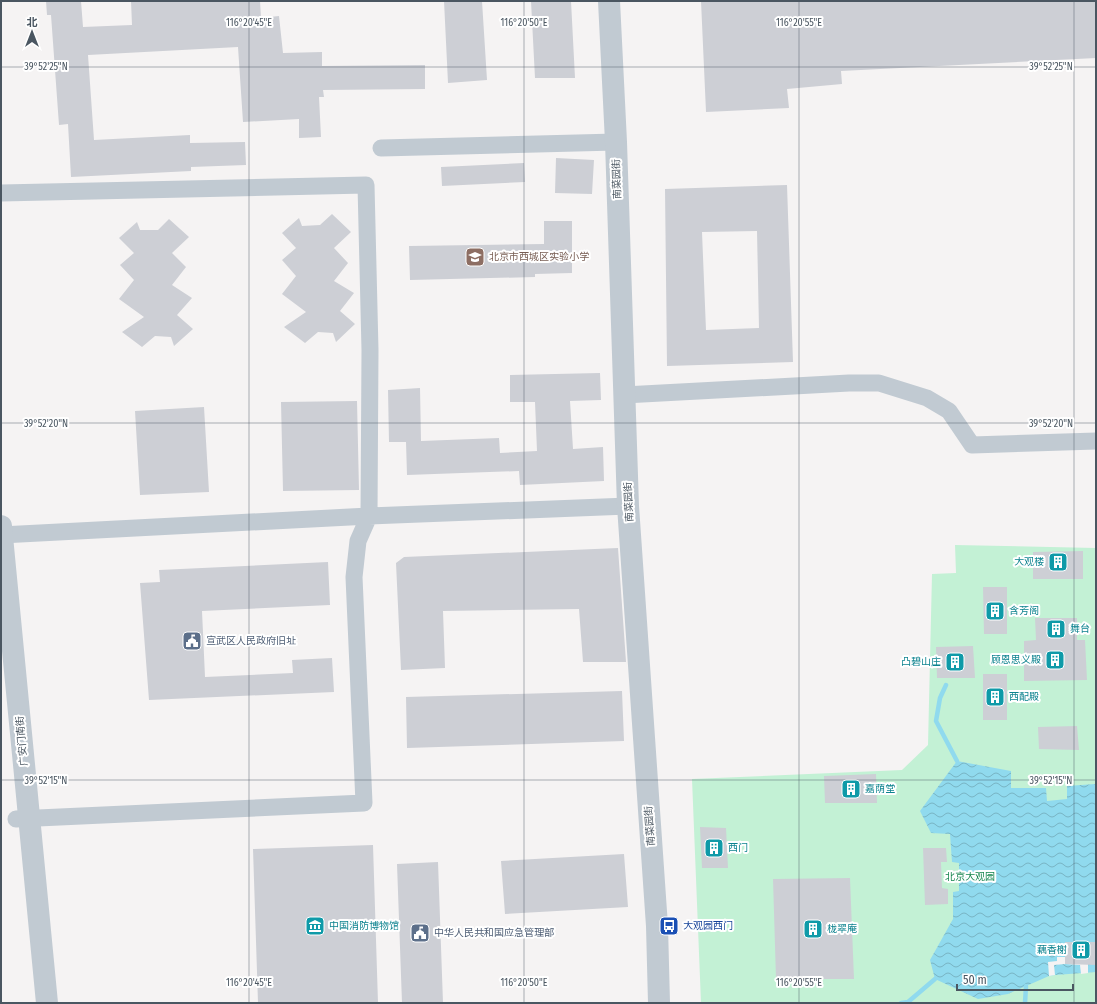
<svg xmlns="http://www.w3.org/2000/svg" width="1097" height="1004" viewBox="0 0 1097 1004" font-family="'Fira Sans Condensed','Noto Sans SC',sans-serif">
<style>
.green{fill:#c3f1d5}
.water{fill:url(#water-waves)}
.pier{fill:#f5f3f3}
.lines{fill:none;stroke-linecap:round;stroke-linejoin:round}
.stream{stroke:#90daee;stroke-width:4.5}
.building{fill:#cdcfd5;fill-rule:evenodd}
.minor{stroke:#c1cad2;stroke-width:17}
.tertiary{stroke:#c1cad2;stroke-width:22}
.ticks{fill:none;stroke:#4a5661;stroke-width:1;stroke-opacity:0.45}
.labels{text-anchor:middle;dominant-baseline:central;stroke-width:4;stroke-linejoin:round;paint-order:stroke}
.street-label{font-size:10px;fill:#4a5661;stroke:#fff}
.education-label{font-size:10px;fill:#785e54;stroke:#fff;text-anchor:start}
.culture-label{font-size:10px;fill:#0d838f;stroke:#fff;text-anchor:start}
.service-label{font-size:10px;fill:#4e5e75;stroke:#fff;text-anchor:start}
.park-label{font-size:10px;fill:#17864f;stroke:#fff}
.transit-label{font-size:10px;fill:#164399;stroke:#fff;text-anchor:start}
.ticks-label{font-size:10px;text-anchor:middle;fill:#4a5661;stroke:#fff;stroke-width:4;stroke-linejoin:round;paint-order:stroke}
</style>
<defs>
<pattern id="water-waves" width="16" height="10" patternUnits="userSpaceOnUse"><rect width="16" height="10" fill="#90daee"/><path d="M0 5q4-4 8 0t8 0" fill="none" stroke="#78b4c4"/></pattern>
</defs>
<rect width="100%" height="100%" fill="#f5f3f3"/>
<!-- green -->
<path class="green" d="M955,545L1096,548V1003H701L692,779L902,770L928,745L932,574L956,573Z"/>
<!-- water -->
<path class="water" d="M957,761L1011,771V788H1046L1047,801L1067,799V786L1095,784L1096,783V972L1055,975L1049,976L1008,994L978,999L935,979L930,960L953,919V892L959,891V863L952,862L950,834L931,833L920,811Z"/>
<!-- pier -->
<path class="pier" d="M1065,942H1096L1088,965V973L1081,974L1080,965L1065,964L1054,965L1055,975L1049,976L1048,962L1057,961V957H1065Z"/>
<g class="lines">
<!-- stream -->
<path class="stream" d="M946,685L940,698L936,721L957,761
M901,1003L908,1002L935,979
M1025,1003L1026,986"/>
</g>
<!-- building -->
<path class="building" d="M46,1H81L83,27L132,25L131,1H260L261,18L279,16L283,53L322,52V66L425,65V89L323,90L324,97H319L321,137L299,138V119L243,122L238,47L88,55L94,140L190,135V143L245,142L246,165L191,167V171L71,177L68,124L59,125L51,15H47Z
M444,1H482L487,80L448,83Z
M531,1H571L575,78H535Z
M701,1H1096V58L841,71L842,84L787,89L789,108L706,112Z
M556,158L594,160L592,194L555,193Z
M524,163L525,182L442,186L441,167Z
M787,185L793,362L667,366L665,189ZM757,231L759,328L706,330L702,232Z
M332,214L351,232L334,248L348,263L334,281L354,293L340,311L355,324L336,342L333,333L318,332L305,343L284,327L306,312L282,294L296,276L282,260L296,248L282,233L299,218L302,226L320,225Z
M169,219L189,237L172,253L186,267L172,285L192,298L177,315L193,329L174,346L171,337L155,336L142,347L122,332L144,317L119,299L134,280L120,265L134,253L119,238L137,222L140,230H158Z
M544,221H572V273L535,274V277L410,280L409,246L544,244Z
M600,373L601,400L570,401L573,449L603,447L604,481L520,485L519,471L407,475L406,442H389L388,390L420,388L421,441L499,438L500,453L537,451L535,402H510V375Z
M357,401L359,490L283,491L281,402Z
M204,407L209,492L140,495L135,411Z
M618,548L626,662H583L579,609L443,611L445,668L401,670L396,563L404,557Z
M1083,551V579H1033V552Z
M328,562L330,605L202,611L205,677L293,673L292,660L332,658L334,692L149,700L140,583L160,582L159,570Z
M983,587H1007V634H984Z
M1035,618H1077V640H1085L1087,680L1024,681V641L1036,640Z
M973,646L975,678H937L936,647Z
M983,674H1007V720H983Z
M622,691L624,741L407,748L406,697Z
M1077,726L1079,750L1039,749L1038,727Z
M876,774L877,803H825L824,776Z
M700,827L726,828L728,868H702Z
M373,845L378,1003H258L253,849Z
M923,848H946L947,862H941L942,888L948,889V904L925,905Z
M624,854L628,907L505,914L501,861Z
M438,862L443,1003H402L397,864Z
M850,878L854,979H776L773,879Z
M1065,942H1096V965L1065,964Z"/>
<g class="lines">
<!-- minor -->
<path class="minor" d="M381,148L616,142
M1,193L366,185L370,350L369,516L358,541L354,577L364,803L16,819
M624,395L849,383H879L927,398L949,411L972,445L1096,441
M1,535L369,516L628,506"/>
<!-- tertiary -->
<path class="tertiary" d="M609,1L616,142L628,506L657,926L659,1003
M1,526L47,1003"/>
</g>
<!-- ticks -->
<path class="ticks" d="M249,1V1003M524,1V1003M799,1V1003M1074,1V1003M1,67H1096M1,423H1096M1,780H1096"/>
<!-- icons -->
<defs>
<g id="school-square" transform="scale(1)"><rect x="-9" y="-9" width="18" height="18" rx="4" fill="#8d6e63" stroke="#fff"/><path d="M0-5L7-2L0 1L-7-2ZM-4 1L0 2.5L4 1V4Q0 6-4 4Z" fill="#fff"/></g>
<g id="building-square" transform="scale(1)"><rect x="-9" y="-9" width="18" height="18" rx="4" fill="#0f9aa8" stroke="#fff"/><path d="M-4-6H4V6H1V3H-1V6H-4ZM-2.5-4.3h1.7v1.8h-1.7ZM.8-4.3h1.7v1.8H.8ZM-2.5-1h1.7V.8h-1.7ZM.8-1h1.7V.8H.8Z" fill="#fff"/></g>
<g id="civic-square" transform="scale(1)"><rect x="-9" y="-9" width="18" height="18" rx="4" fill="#5c6f8a" stroke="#fff"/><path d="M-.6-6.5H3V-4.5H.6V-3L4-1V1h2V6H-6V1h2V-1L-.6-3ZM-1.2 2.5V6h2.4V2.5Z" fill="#fff"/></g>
<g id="museum-square" transform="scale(1)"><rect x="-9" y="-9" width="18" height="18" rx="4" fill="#0f9aa8" stroke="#fff"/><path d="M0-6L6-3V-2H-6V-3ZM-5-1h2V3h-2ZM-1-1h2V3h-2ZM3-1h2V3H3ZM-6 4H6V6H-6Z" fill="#fff"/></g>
<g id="bus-square" transform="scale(1)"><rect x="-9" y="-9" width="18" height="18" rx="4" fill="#1a4fb4" stroke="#fff"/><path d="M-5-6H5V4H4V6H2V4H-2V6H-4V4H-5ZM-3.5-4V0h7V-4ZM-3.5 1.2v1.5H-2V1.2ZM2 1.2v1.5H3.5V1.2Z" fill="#fff"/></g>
</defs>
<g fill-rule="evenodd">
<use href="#school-square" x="475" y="257"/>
<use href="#building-square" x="1058" y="562"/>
<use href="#building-square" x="995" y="611"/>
<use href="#building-square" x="1056" y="629"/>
<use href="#civic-square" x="192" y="641"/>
<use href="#building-square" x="1055" y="660"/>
<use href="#building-square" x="955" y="662"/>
<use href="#building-square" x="995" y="697"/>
<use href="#building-square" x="851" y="789"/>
<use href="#building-square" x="714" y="848"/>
<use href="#museum-square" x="315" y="926"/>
<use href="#bus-square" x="669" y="926"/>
<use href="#building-square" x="813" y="929"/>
<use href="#civic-square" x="420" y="933"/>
<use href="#building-square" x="1081" y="950"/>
</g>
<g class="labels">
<!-- street labels -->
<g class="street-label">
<text transform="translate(617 179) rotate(-92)">南菜园街</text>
<text transform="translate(629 502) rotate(-93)">南菜园街</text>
<text transform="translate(22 741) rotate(-95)">广安门南街</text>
<text transform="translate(650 826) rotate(-94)">南菜园街</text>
</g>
<!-- education labels -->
<g class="education-label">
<text x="489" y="257">北京市西城区实验小学</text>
</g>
<!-- culture labels -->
<g class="culture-label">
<text x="1044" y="562" text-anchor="end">大观楼</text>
<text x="1009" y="611">含芳阁</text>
<text x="1070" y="629">舞台</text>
<text x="1041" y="660" text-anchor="end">顾恩思义殿</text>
<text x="941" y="662" text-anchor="end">凸碧山庄</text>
<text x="1009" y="697">西配殿</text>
<text x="865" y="789">嘉荫堂</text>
<text x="728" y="848">西门</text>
<text x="329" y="926">中国消防博物馆</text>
<text x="827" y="929">栊翠庵</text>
<text x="1067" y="950" text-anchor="end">藕香榭</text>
</g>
<!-- service labels -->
<g class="service-label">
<text x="206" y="641">宣武区人民政府旧址</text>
<text x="434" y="933">中华人民共和国应急管理部</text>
</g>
<!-- park labels -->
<g class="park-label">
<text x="970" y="877">北京大观园</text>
</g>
<!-- transit labels -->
<g class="transit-label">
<text x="683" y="926">大观园西门</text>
</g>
</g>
<g class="ticks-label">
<text x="249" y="26">116°20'45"E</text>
<text x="524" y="26">116°20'50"E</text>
<text x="799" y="26">116°20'55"E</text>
<text x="46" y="70">39°52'25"N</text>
<text x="1051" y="70">39°52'25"N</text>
<text x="46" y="427">39°52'20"N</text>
<text x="1051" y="427">39°52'20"N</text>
<text x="46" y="784">39°52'15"N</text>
<text x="1051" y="784">39°52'15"N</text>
<text x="249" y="986">116°20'45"E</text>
<text x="524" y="986">116°20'50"E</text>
<text x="799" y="986">116°20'55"E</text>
</g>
<!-- border -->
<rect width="1097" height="1004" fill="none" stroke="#4a5661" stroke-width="4"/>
<!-- north arrow -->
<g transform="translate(32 32)" stroke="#ffffff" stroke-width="3" paint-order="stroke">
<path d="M0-3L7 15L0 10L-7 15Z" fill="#4a5661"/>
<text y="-6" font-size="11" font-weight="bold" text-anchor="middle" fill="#4a5661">北</text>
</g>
<!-- scale -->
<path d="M957 984v6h116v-6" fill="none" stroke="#4a5661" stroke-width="2"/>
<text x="963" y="984" font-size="12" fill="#4a5661" stroke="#ffffff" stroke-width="3" paint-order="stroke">50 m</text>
</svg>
